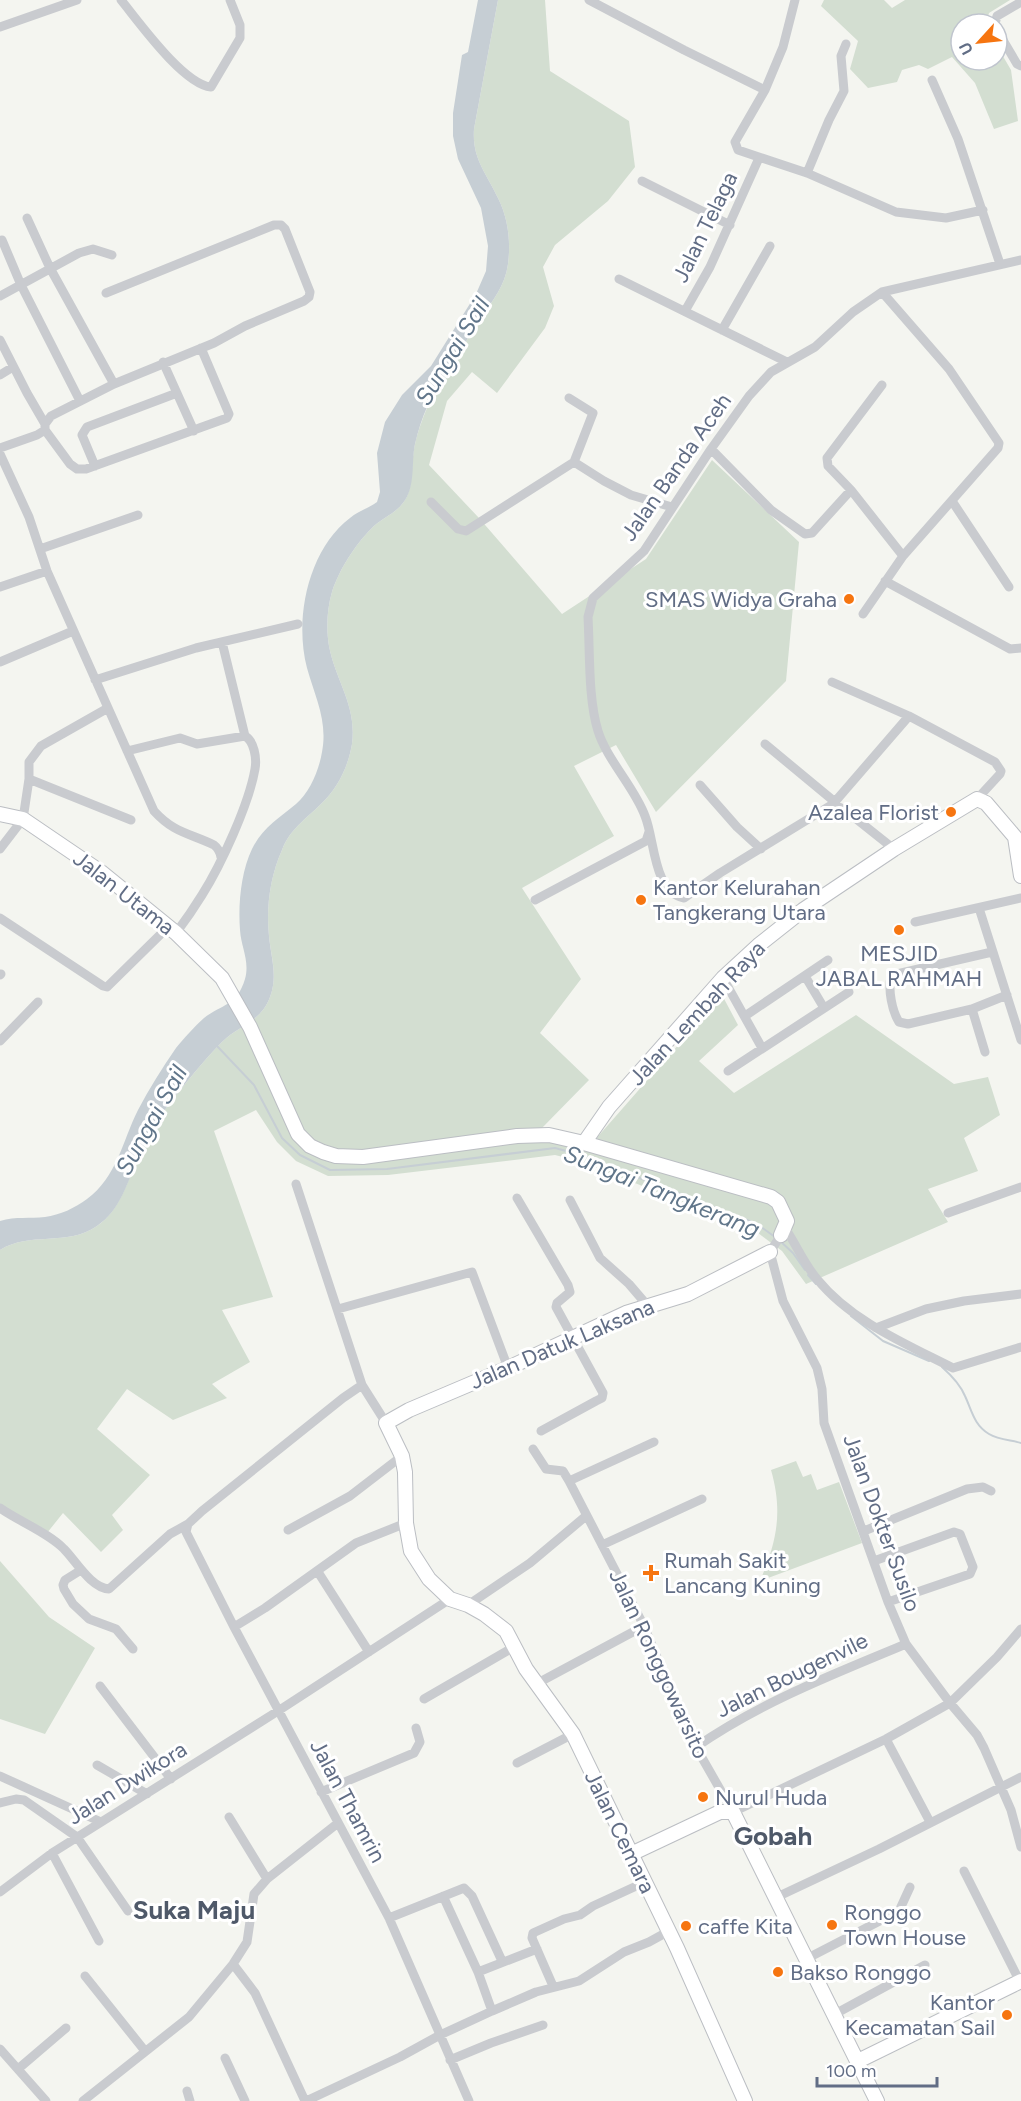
<svg xmlns="http://www.w3.org/2000/svg" width="1021" height="2101" viewBox="0 0 1021 2101" font-family="Figtree,sans-serif">
<style>
.green{fill:#d3ded1}
.water{fill:#c6ced4}
.lines{fill:none;stroke-linecap:round;stroke-linejoin:round}
.stream{stroke:#c6ced4;stroke-width:2}
.secondary-casing{stroke:#bbbec3;stroke-width:16}
.street{stroke:#c9cbcf;stroke-width:9}
.secondary{stroke:#fff;stroke-width:14}
.poi-dot{fill:#f67510;stroke:#fff;stroke-width:2}
.labels{text-anchor:middle;dominant-baseline:central;stroke-width:6;stroke-linejoin:round;paint-order:stroke}
.street-label{font-size:22px;fill:#616d85;stroke:#fff}
.poi-label{font-size:22px;fill:#616d85;stroke:#fff;text-anchor:start}
.water-label{font-size:24px;font-style:italic;fill:#61768a;stroke:#fff}
.quarter-label{font-size:26px;font-weight:bold;fill:#4f5969;stroke:#fff}
</style>
<rect width="100%" height="100%" fill="#f4f5f0"/>
<!-- green -->
<path class="green" d="M498,0H545L550,71L629,121L635,167L608,201L555,245L543,267L554,306L545,328L497,393L472,372L447,401L429,465L479,518L562,614L646,559L712,460L799,542L786,681L656,812L616,745L574,766L614,836L522,888L581,979L540,1033L589,1080L542,1128L594,1141L722,995L738,1025L699,1061L734,1093L856,1015L954,1084L988,1077L1000,1115L964,1138L978,1171L928,1189L948,1222L806,1284L782,1251L754,1230L579,1161L555,1155L388,1175L328,1176L296,1161L277,1142L256,1110L214,1131L273,1297L222,1310L250,1362L212,1384L227,1398L173,1420L127,1389L97,1429L150,1475L112,1515L123,1530L101,1552L63,1513L47,1533L0,1504V1250C30,1231 67,1247 97,1226C120,1211 127,1181 139,1157C147,1140 157,1120 169,1104C186,1083 203,1061 222,1042C239,1025 261,1022 270,997C278,976 271,957 269,936C266,907 270,877 282,850C290,829 306,819 321,804C338,788 348,767 352,744C357,705 336,682 329,646C326,628 327,609 332,592C339,570 355,545 371,529C380,519 395,514 403,503C413,490 411,473 413,457C414,444 418,431 423,418C429,401 440,386 449,370C460,353 469,335 481,318C493,300 505,286 508,264C511,241 508,218 498,198C486,172 472,159 474,129Z
M824,0H884L892,8L905,0H1010L989,13L986,24H961V60H997V46L1011,70L1018,121L994,129L975,83L952,57L928,69L919,65L902,70L897,82L868,88L850,69L858,41L821,6Z
M796,1461L803,1477L811,1474L817,1490L839,1482L862,1543L760,1581C777,1541 783,1512 771,1470Z
M0,1561L49,1617L95,1648L45,1734L0,1719Z"/>
<!-- water -->
<path class="water" d="M478,0H498L474,129C472,159 486,172 498,198C508,218 511,241 508,264C505,286 493,300 481,318C469,335 460,353 449,370C442,382 434,393 428,405C422,418 418,431 415,444C411,463 416,487 403,503C395,514 380,519 371,529C355,545 339,570 332,592C327,609 326,628 329,646C336,682 357,705 352,744C348,767 338,788 321,804C306,819 290,829 282,850C270,877 266,907 269,936C271,958 278,976 270,997C261,1022 239,1025 222,1042C203,1061 186,1083 169,1104C157,1120 147,1140 139,1157C127,1182 121,1210 97,1226C67,1247 30,1231 0,1250V1221C16,1216 30,1219 45,1217C60,1215 75,1208 87,1199C117,1177 122,1142 138,1110C149,1089 162,1068 176,1048C183,1039 195,1026 204,1018C222,1004 237,1006 245,979C250,961 241,947 240,930C238,904 241,872 252,849C263,827 278,819 296,804C310,792 319,770 322,752C328,721 315,697 307,668C294,619 308,550 350,518C358,511 369,508 377,502L380,492L377,453L385,422L402,395L431,366L476,294L486,271L488,246L481,208L458,159L453,136V113L462,55L468,52Z"/>
<g class="lines">
<!-- stream -->
<path class="stream" d="M217,1046L254,1085L282,1138L300,1155L330,1170L387,1169L555,1148L581,1155L757,1224L775,1237
M779,1240L793,1253L805,1270
M808,1275L816,1284
M851,1316L883,1341L929,1361
M942,1367C951,1375 960,1384 965,1396C972,1411 974,1425 989,1434C999,1440 1011,1440 1021,1443"/>
<!-- secondary casing -->
<g class="secondary-casing">
<path id="secondary" d="M0,814L23,819L101,872L176,933L222,978L250,1027L298,1134L310,1146L323,1152L336,1156L363,1157L517,1136L549,1135L584,1143L771,1197L778,1202L787,1221L781,1235
M584,1143L609,1107L723,978L760,944L803,910L894,849L967,805L977,799L986,803L1015,837L1021,876
M631,1854L720,1812H733L877,2101
M858,2061L1021,1981
M745,2101L677,1948L573,1734L526,1669L506,1631L484,1614L468,1605L450,1599L429,1579L411,1551L406,1523L405,1472L402,1456L386,1423L409,1410L508,1368L626,1313L688,1294L770,1252"/>
</g>
<!-- street -->
<path class="street" d="M121,0C139,22 183,84 211,87L240,38V25L230,0
M589,0L684,50L765,90
M795,0L783,47L765,90L735,142L738,150L807,173L896,212L946,218L983,210
M995,24L997,16L1021,2
M0,27L77,0
M997,30L1017,64L1021,66
M932,80L958,139L1000,264
M807,173L829,120L844,91L841,56L846,44
M642,181L730,225
M27,218L50,268L114,384
M2,240L21,285L80,401
M619,279L787,362
M0,296L79,253L93,249L112,255
M685,311L710,267L759,158
M722,330L770,246
M0,340L27,393L45,424V430L37,435L0,448
M163,362L194,431
M0,375L13,367
M882,385L827,458L828,466L851,490L903,556
M45,424L51,416L114,384L214,343L245,326L304,301L309,297L310,292L285,229L281,225H274L106,293
M45,430L70,464L77,469H86L227,418L229,414L201,348
M711,449L771,510L805,534L812,533L851,490
M0,454L29,517L47,571L154,811C174,833 189,833 214,845C218,848 220,852 221,857
M574,462L604,481L631,495L672,507
M95,466L82,435L87,427L177,393
M952,501L1009,587
M431,502L458,529L466,531L574,462L593,413L569,398
M40,549L138,515
M885,581L1010,649L1021,648
M0,587L47,571
M863,614L903,556L998,448L999,443L949,369L882,292
M222,642L245,736
M0,662L73,631
M95,680L196,648L298,624
M832,682L909,716L995,762L1001,771L1000,774L977,799
M765,744L835,802
M127,751L180,738L197,744L245,736C254,741 257,758 255,769C249,804 221,865 202,895C194,908 185,921 176,933
M29,779L131,820
M700,785L737,827L761,849
M833,804L909,716
M0,849L23,819L29,779V762L41,746L108,708
M894,849L845,810L833,804L720,873L684,898C653,892 655,840 645,816C635,788 607,760 598,731C588,699 590,651 588,617L593,598L644,551L711,449L749,396L771,372L815,347L853,312L882,292L1021,260
M535,900L646,841L649,832
M979,908L1021,1040
M0,918L103,986L107,987L168,927
M915,922L1021,898
M992,952L897,974L891,977C888,990 892,1011 899,1022L908,1024L972,1009L1007,995
M0,975L1,974
M805,976L824,1008
M723,978L762,1048
M972,1009L985,1052
M745,1016L828,960
M0,1041L38,1002
M728,1071L849,992
M296,1184L362,1385L386,1423
M517,1198L568,1285L570,1292L557,1303L556,1307L603,1393L602,1398L596,1401L541,1431
M570,1200L600,1258L629,1284L647,1305
M948,1213L1021,1187
M785,1228C796,1244 804,1264 817,1279C851,1321 906,1344 953,1368L1021,1347
M781,1235L770,1252L783,1301L817,1368L822,1389L824,1423L888,1602L906,1644L950,1703L977,1735L984,1748L1011,1810L1021,1847
M338,1309L472,1272L508,1368
M876,1328L926,1309L964,1301L1021,1294
M362,1385L343,1398L202,1511L188,1524L186,1532L234,1627L389,1918L469,2101
M533,1449L546,1469L563,1471L569,1481L644,1626L689,1735L733,1812L886,1739L950,1703L997,1657L1021,1629
M569,1481L654,1442
M0,1508C18,1521 49,1533 64,1549C76,1561 91,1588 109,1589L170,1534L188,1524
M288,1530L350,1496L402,1456
M864,1531L967,1489L983,1487L991,1491
M602,1545L702,1499
M874,1561L954,1532L960,1534L973,1567L970,1574L888,1602
M81,1570L65,1580L63,1585L64,1589L73,1604L89,1619L116,1629L133,1649
M318,1572L369,1652
M468,1605L530,1563L586,1516
M234,1627L265,1608L356,1543L406,1523
M536,1684L644,1626
M100,1686L171,1779
M424,1699L514,1647
M886,1739L930,1822
M696,1747C761,1702 834,1674 906,1644
M517,1763L573,1734
M97,1765L147,1794
M0,1776L101,1822
M321,1792L414,1753L420,1742L416,1728
M0,1803L16,1799L24,1800L77,1837L128,1911
M229,1817L267,1879
M52,1853L99,1941
M964,1871L1020,1982
M0,1892L52,1853L278,1711L450,1599
M443,1896L478,1972
M777,1897L879,1849L1021,1777
M389,1918L464,1888L472,1896L502,1961
M806,1959L899,1911L910,1887
M233,1964L255,1993L305,2101
M85,1976L145,2051
M553,1986L532,1938L533,1933L564,1919L580,1915L593,1906L645,1882
M492,2011L478,1972L537,1949
M835,2014L925,1965
M0,2049L46,2101
M225,2058L245,2101
M450,2060L491,2043L543,2025
M18,2069L66,2028
M187,2091L190,2101
M83,2101L189,2017L233,1964L247,1942L254,1894L267,1879L338,1823
M306,2101L400,2057L440,2035L492,2011L536,1992L579,1981L624,1952L649,1942L669,1931"/>
<!-- secondary -->
<use href="#secondary" class="secondary"/>
</g>
<!-- markers -->
<g class="poi-dot">
<circle cx="849" cy="599" r="6"/>
<circle cx="951" cy="812" r="6"/>
<circle cx="641" cy="900" r="6"/>
<circle cx="899" cy="930" r="6"/>
<path d="M648 1564h6v6h6v6h-6v6h-6v-6h-6v-6h6z"/>
<circle cx="703" cy="1797" r="6"/>
<circle cx="832" cy="1925" r="6"/>
<circle cx="686" cy="1926" r="6"/>
<circle cx="778" cy="1972" r="6"/>
<circle cx="1007" cy="2015" r="6"/>
</g>
<g class="labels">
<!-- street labels -->
<g class="street-label">
<text transform="translate(705 227) rotate(-64)">Jalan Telaga</text>
<text transform="translate(676 467) rotate(-55)">Jalan Banda Aceh</text>
<text transform="translate(124 893) rotate(38)">Jalan Utama</text>
<text transform="translate(697 1013) rotate(-47)">Jalan Lembah Raya</text>
<text transform="translate(562 1344) rotate(-23)">Jalan Datuk Laksana</text>
<text transform="translate(882 1523) rotate(70)">Jalan Dokter Susilo</text>
<text transform="translate(659 1664) rotate(65)">Jalan Ronggowarsito</text>
<text transform="translate(792 1675) rotate(-26)">Jalan Bougenvile</text>
<text transform="translate(127 1783) rotate(-32)">Jalan Dwikora</text>
<text transform="translate(348 1801) rotate(62)">Jalan Thamrin</text>
<text transform="translate(620 1832) rotate(64)">Jalan Cemara</text>
</g>
<!-- poi labels -->
<g class="poi-label">
<text x="837" y="599" text-anchor="end">SMAS Widya Graha</text>
<text x="939" y="812" text-anchor="end">Azalea Florist</text>
<text x="653" y="887">Kantor Kelurahan<tspan x="653" dy="25">Tangkerang Utara</tspan></text>
<text x="899" y="953" text-anchor="middle">MESJID<tspan x="899" dy="25">JABAL RAHMAH</tspan></text>
<text x="664" y="1560">Rumah Sakit<tspan x="664" dy="25">Lancang Kuning</tspan></text>
<text x="715" y="1797">Nurul Huda</text>
<text x="844" y="1912">Ronggo<tspan x="844" dy="25">Town House</tspan></text>
<text x="698" y="1926">caffe Kita</text>
<text x="790" y="1972">Bakso Ronggo</text>
<text x="995" y="2002" text-anchor="end">Kantor<tspan x="995" dy="25">Kecamatan Sail</tspan></text>
</g>
<!-- water labels -->
<g class="water-label">
<text transform="translate(452 351) rotate(-59)">Sungai Sail</text>
<text transform="translate(151 1120) rotate(-61)">Sungai Sail</text>
<text transform="translate(662 1191) rotate(22)">Sungai Tangkerang</text>
</g>
<!-- quarter labels -->
<g class="quarter-label">
<text x="773" y="1836">Gobah</text>
<text x="194" y="1910">Suka Maju</text>
</g>
</g>
<!-- north arrow -->
<g transform="translate(979 42) rotate(243)"><circle r="28" fill="#ffffff" stroke="#c0c5ce" stroke-width="1.5"/>
<path d="M0-4.5L10 22L0 15L-10 22Z" fill="#f67510"/>
<text y="-9" font-size="16" font-weight="bold" text-anchor="middle" fill="#616d85">U</text>
</g>
<!-- scale -->
<path d="M817 2077v9h120v-9" fill="none" stroke="#616d85" stroke-width="3"/>
<text x="826" y="2077" font-size="18" fill="#616d85" stroke="#ffffff" stroke-width="4.5" paint-order="stroke">100 m</text>
</svg>
